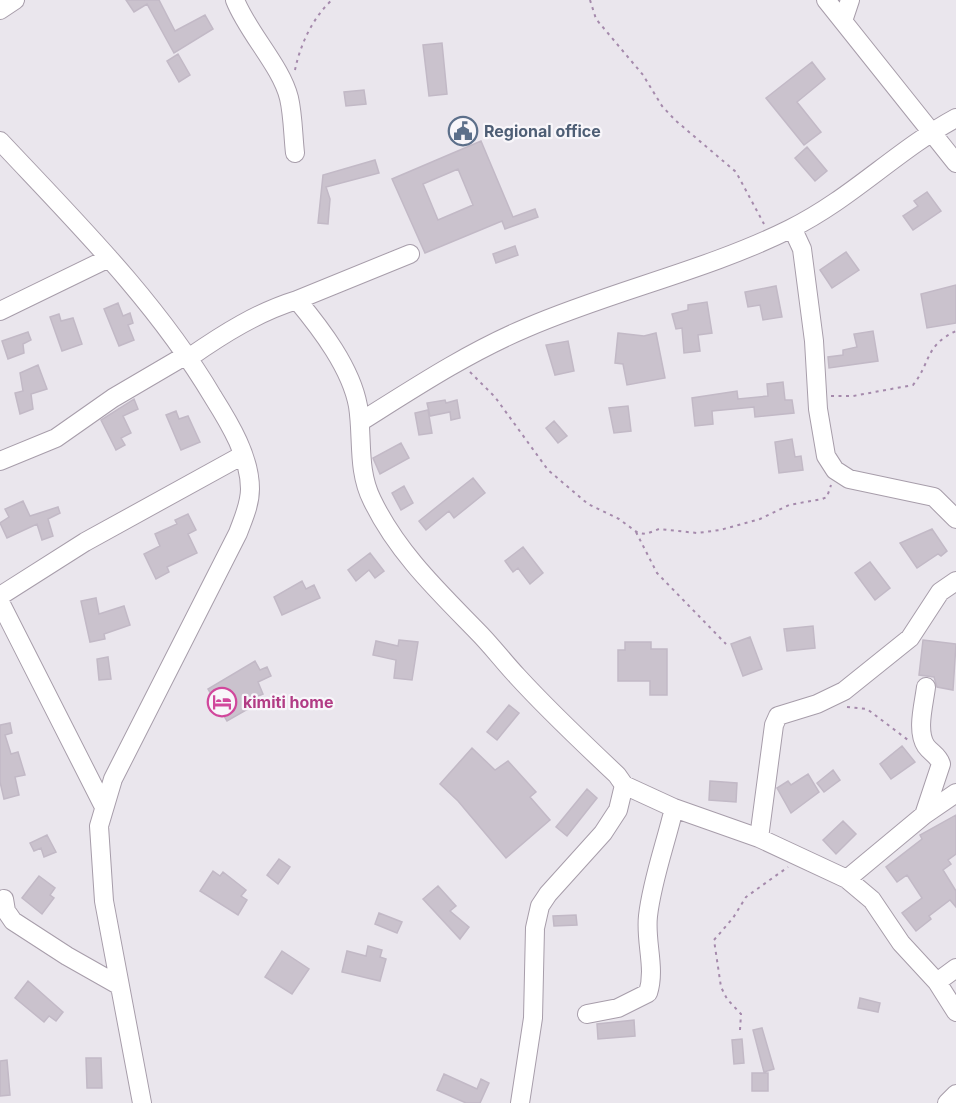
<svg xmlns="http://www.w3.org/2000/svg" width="956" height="1103" viewBox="0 0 956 1103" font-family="Inter,sans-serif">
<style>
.building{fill:#cac2cd;stroke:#c2b9c6;stroke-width:1.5;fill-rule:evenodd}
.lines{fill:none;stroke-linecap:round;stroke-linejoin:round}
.minor-casing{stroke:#a79daa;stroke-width:20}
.path{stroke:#a58aac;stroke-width:2;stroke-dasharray:3 4.5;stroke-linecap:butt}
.minor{stroke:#fff;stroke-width:18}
.labels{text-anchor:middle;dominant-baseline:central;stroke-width:4.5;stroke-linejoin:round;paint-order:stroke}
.service-label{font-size:16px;font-weight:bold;fill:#4e5e75;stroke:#f8f6fa;text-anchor:start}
.hotel-label{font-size:16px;font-weight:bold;fill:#b23c85;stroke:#f8f6fa;text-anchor:start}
</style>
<rect width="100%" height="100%" fill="#eae6ed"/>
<!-- building -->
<path class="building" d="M126,0H159L175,31L205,15L213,29L174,53L147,4L134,12Z
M442,43L447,94L429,96L423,45Z
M178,54L190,75L179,82L167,61Z
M812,62L825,79L797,102L821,132L804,145L766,98Z
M364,90L366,104L346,106L344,92Z
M481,141L513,217L535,209L538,217L505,229L502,221L425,253L392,179ZM458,169L473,205L438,220L423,184Z
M807,147L827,171L815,181L795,158Z
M375,160L379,173L326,187L330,199L328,224L318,223L323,175Z
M927,192L941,211L913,230L903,216L918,206L914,201Z
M515,246L518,255L496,263L493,254Z
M846,252L859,270L832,288L820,270Z
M956,285V323L927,328L921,294Z
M776,286L782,317L763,320L760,305L748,307L745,292Z
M707,302L712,333L698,335L700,351L684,353L682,328L676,329L672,314L688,310V305Z
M118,303L123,316L130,313L133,323L128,325L134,340L119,346L104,309Z
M59,314L61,321L73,318L82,344L62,351L50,317Z
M873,331L878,361L829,368L828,357L843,355V350L857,347L854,334Z
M28,332L31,340L23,344L24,353L8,359L2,341Z
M618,333L644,336L656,333L665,378L627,385L623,364L615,363Z
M568,341L574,371L555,375L546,345Z
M38,365L47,389L31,394L33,409L20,414L15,393L23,391L20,373Z
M783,382L785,400H792L794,413L755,417L754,407L712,411L713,424L695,426L692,398L737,391L738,399L768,396L767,384Z
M134,399L138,409L123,416L131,433L121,438L125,445L116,450L101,420Z
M445,400L446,403L457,400L460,418L451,420L450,412L430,416L427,403Z
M628,406L631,431L614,433L609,408Z
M428,410L432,433L419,435L415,413Z
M176,411L179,419L188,416L200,442L181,450L166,415Z
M554,421L567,436L558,443L546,428Z
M792,439L795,457L801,456L803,470L779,473L775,442Z
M401,443L409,458L380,474L373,458Z
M473,478L485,493L454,518L449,511L426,530L419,521Z
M404,486L413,503L401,510L392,493Z
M23,501L30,516L58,507L60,513L48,519L53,536L42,540L37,524L7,538L0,523L9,517L5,509Z
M188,514L196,530L188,534L197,553L167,567L169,572L156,579L144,554L160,546L155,534L177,524L175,520Z
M932,529L947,551L941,556L938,554L917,568L900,543Z
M523,547L543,573L530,584L518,568L513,572L505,561Z
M370,553L384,571L375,578L369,570L356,581L348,570Z
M870,562L890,588L875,600L855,573Z
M302,581L306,589L314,585L320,598L282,615L274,597Z
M96,598L99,614L124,606L130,625L104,634L105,639L90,642L81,601Z
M813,626L815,648L787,651L784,629Z
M750,637L762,669L743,676L731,644Z
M399,640L418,642L412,680L394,678L396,660L373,655L376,641L398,646Z
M923,640L956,644L953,690L937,687L934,677L919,675Z
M625,642H651V649H667V695H650V681H618V650H625Z
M108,657L111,679L99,680L97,659Z
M255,661L260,670L267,667L271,676L258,682L263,694L251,699L255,705L227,721L208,689Z
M509,705L519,713L497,740L487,732Z
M10,723L12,733L5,735L11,754L18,752L25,775L15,777L19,795L4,799L0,782V725Z
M902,746L915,762L891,779L880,764Z
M472,748L495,770L508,761L536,792L530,797L550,820L506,858L458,801L440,784Z
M833,770L840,780L824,792L817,783Z
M808,774L819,792L791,813L777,788L788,781L791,785Z
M710,781L737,783L736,802L709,800Z
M587,789L597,798L567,836L556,827Z
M956,815V854L948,860L951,864L943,870L956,891V907L950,900L929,916L931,919L916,931L902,913L922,898L907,875L897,882L886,867L922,839L920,835Z
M843,821L856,834L836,854L823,840Z
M47,835L56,852L44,857L41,848L34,851L30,843Z
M279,859L290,867L278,884L267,875Z
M213,871L220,876L223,872L246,890L241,896L247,900L238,915L200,891Z
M39,876L55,888L50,895L54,898L42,914L22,898Z
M438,886L456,906L450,911L469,927L460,939L423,899Z
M379,913L402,922L397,933L375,924Z
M576,915L577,925L554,926L553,916Z
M368,946L382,950L380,957L386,959L380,981L342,972L347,951L366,956Z
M282,951L309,969L292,994L265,977Z
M28,981L63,1012L56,1021L49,1016L44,1022L15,998Z
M860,998L880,1003L878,1012L858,1008Z
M634,1020L635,1036L598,1039L597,1024Z
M762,1028L774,1069L764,1072L753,1030Z
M742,1039L744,1063L734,1064L732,1040Z
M86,1058H101L102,1088H87Z
M7,1060L10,1095L0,1096V1061Z
M752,1073H768V1091H752Z
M444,1074L477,1089L481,1079L489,1083L480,1103H466L437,1090Z"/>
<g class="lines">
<!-- minor casing -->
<g class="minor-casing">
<path id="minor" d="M235,0C248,33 281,66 289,98C293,115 293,135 295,153
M826,0L956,163
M0,10L15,0
M843,21L850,0
M0,141C76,222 156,301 213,397C230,424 250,457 250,489C250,505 243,519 238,533L113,779L99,826L104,901L142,1103
M789,230L796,236L802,249L814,341L818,409L826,456L835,470L849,479L934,497L956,519
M297,300L410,254
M0,311L109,258
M190,357C223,334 258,312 297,300C321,329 351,368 358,406C363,438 357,470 372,500C397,552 438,591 477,631C491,645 503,661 517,676C549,711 583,743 617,775L624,785L618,810L603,833L548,894L540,906L535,928L533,1018L520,1103
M360,422C414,388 467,353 526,328C611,291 708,270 790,229C851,199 897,150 956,118
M0,461L56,438L113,398L188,354
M0,596L85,542L243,455
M0,602L104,807
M624,785L674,808L759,838L847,879L872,900L901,943L937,982L956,1012
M924,815L941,764C938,755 931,753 926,746C916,731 924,704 926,687
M759,838L774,725L778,716L817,704L844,691L910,638L940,592L956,581
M847,879L924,815L956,793
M4,899L6,911L13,921L67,956L120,986
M937,982L956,968
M587,1014L618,1008L648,993C656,968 645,942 648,916C652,880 666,843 674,808
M947,1103L956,1094"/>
</g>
<!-- path -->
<path class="path" d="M590,0L596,19L643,75L662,106L675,120L736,172L764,224
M295,70C300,45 313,17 332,0
M470,372L495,397L548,470L588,504L619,519L638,533L646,534L659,529L697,533L720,530L760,519L789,505L822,499L827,497L831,485
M831,396H853L913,385C931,363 924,346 956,331
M636,532L657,573L726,644
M847,707L867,709L908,740
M740,1030L741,1014L727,999L721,987L714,940L733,918L746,897L788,867"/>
<!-- minor -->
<use href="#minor" class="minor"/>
</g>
<!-- icons -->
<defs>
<g id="civic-ring" transform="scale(1.5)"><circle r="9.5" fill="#f8f6fa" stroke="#5c6f8a" stroke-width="1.5"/><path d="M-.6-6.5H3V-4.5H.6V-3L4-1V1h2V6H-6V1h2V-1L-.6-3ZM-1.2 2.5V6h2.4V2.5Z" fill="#5c6f8a"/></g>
<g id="hotel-ring" transform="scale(1.5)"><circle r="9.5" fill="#f8f6fa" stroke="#d1479c" stroke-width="1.5"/><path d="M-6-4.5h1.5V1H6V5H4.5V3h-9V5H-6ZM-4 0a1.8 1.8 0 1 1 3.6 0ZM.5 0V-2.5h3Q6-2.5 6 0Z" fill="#d1479c"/></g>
</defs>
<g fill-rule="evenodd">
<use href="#civic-ring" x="463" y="131"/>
<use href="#hotel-ring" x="222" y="702"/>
</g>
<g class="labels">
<!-- service labels -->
<g class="service-label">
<text x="484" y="131">Regional office</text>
</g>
<!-- hotel labels -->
<g class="hotel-label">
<text x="243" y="702">kimiti home</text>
</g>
</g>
</svg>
